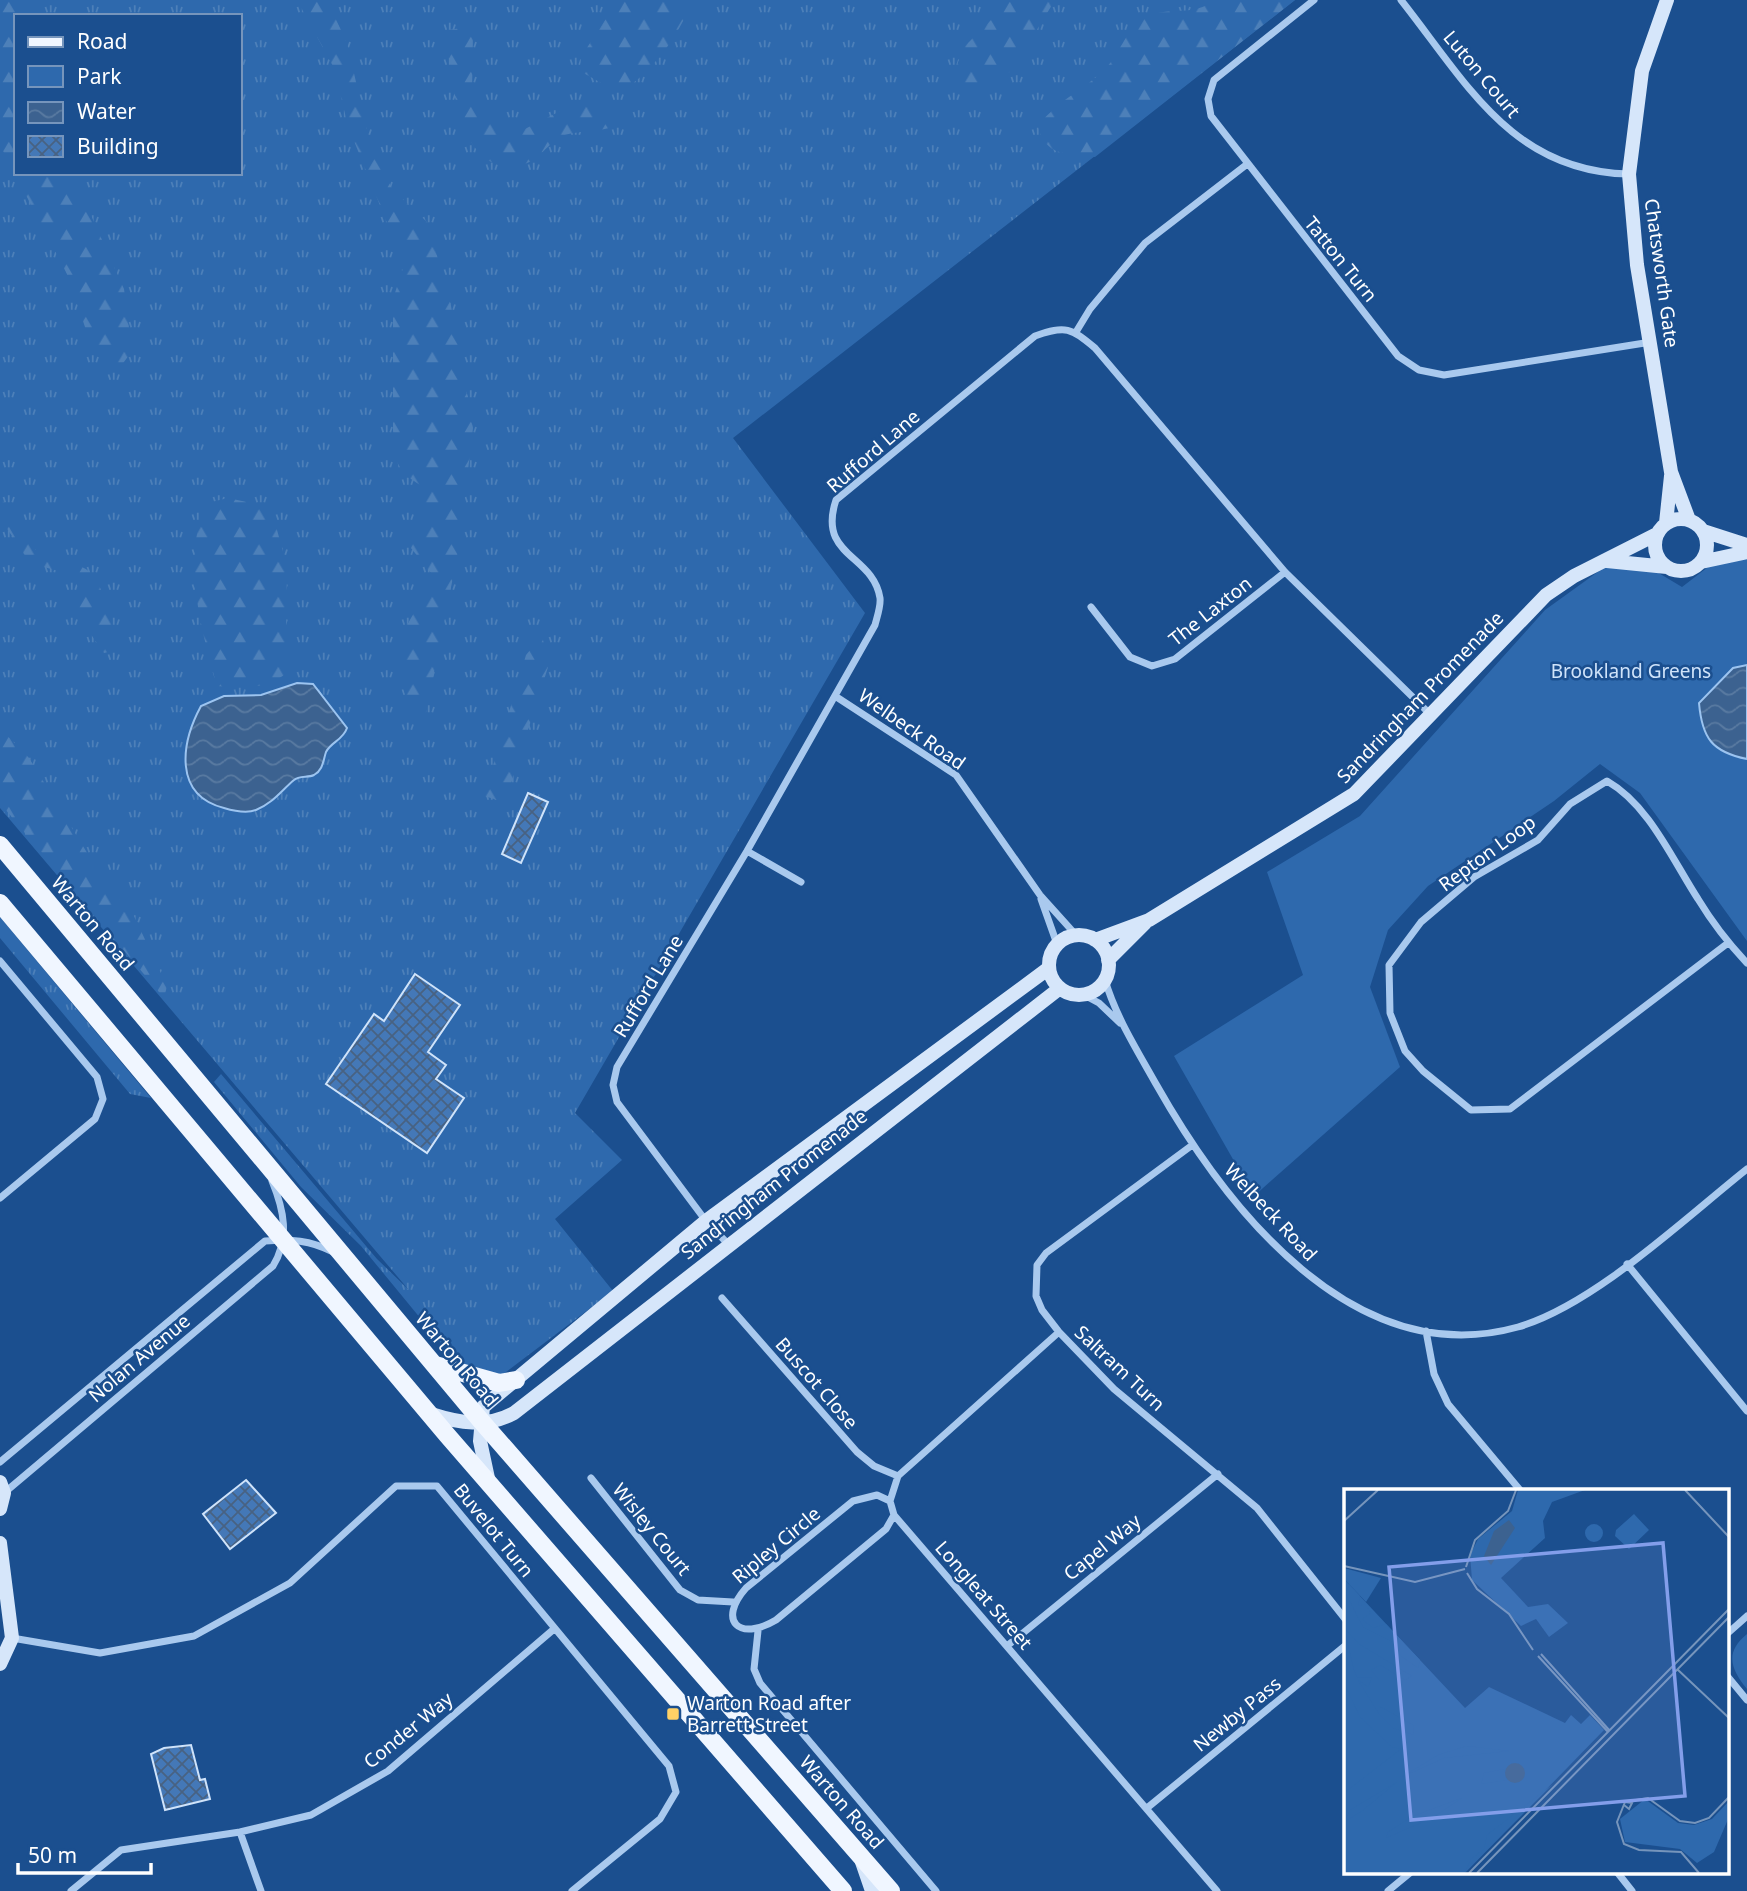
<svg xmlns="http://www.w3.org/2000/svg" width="1747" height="1891" viewBox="0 0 1747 1891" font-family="'Noto Sans',sans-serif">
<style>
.grass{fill:url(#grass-tufts);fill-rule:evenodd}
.forest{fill:url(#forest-firs)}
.park{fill:#2e69ad}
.water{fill:url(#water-waves);stroke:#9cc4f0;stroke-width:2}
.building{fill:url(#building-cross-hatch);stroke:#cfe3fa;stroke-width:2}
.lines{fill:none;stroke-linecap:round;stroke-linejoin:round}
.street{stroke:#a9c9ee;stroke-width:7}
.secondary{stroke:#d6e6fa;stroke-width:14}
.primary{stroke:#f0f6ff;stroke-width:18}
.poi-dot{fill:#ffd166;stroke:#1b4f8f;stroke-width:2.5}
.labels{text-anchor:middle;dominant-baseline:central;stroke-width:5;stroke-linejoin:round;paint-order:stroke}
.street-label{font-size:19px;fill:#fff;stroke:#1b4f8f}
.park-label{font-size:19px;fill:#cfe3fa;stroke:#1b4f8f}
.poi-label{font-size:19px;fill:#fff;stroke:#1b4f8f;text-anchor:start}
.inset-road{fill:none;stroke:#7695bc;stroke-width:2}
.view{fill:#839eea;fill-opacity:0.15;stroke:#839eea;stroke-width:3.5}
.inset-edge{fill:none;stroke:#fff;stroke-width:3.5}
</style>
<defs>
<pattern id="grass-tufts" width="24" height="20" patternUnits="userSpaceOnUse" patternTransform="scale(1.75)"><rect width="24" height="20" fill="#2e69ad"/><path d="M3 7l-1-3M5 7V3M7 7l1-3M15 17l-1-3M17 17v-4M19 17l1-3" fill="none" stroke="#4d80b9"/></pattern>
<pattern id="forest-firs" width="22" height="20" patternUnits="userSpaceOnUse" patternTransform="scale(1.75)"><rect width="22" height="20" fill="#2e69ad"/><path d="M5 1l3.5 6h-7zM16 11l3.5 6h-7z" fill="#4d80b9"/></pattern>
<pattern id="water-waves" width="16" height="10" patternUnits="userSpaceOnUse" patternTransform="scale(1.75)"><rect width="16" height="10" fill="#3c6290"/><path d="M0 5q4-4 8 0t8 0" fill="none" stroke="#597aa1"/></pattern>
<pattern id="building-cross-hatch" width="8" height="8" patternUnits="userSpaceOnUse" patternTransform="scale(1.75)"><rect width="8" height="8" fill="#4478b7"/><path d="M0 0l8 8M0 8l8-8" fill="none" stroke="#486282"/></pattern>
</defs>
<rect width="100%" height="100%" fill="#1b4f8f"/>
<!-- grass -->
<path class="grass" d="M0,0H1295L733,438L865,613L575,1113L622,1160L555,1219L613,1291L502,1375L469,1367L444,1347L361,1246L301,1187L214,1082L221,1074L377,1259L408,1289L0,808ZM16,16H240V173H16Z
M0,917L151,1098L130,1094L0,938Z"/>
<!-- forest -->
<path class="forest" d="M0,0H19L27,16H16V173H72L124,289L132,351L121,366L92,348L68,276L2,149Z
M297,0H327L347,43L368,134L392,189L428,223L451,306L473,428L459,547L426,713H414C400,692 395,656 404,632C413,608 430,599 431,573L411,548L414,529L424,513L420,485L399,471L393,431V299L404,265L348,126L334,68Z
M618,0H693C678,35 658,65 628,87L603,84L580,71L581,57Z
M1011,0H1055L1013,69L984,94L963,92L952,76L965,46Z
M1214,0H1295L1095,157C1067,153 1045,157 1038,126C1060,98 1085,90 1107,67C1122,50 1126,28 1147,17C1168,6 1195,17 1214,0Z
M462,28L473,33L472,93L486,119L500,130L517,133L580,101L617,109L613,127C598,132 571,131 560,137C547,145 537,162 521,165C457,180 449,71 448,30Z
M0,497C12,513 20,533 33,547C44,560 67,562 82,567C105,576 112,629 117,650L104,653L73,609L78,587L72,575L30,563L0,518Z
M228,498L256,504L277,530L287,566L286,637L292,668C270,690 247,688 217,686C199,621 185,571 203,504Z
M542,636L549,664L508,793L501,801L484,796L526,655Z
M0,728L29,758L108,887L132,912L167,986L164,998L0,803Z"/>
<!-- park -->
<path class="park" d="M1721,557L1747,559V941L1640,793L1600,764L1554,801L1428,886L1388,930L1370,987L1400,1067L1254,1196L1174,1056L1303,975L1267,872L1360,816L1545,610L1606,566L1642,563L1682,587Z
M1747,1634V1689C1730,1668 1725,1652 1747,1634Z"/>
<!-- water -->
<path class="water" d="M1747,665V759C1712,752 1702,738 1699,703L1733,668Z
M297,683L313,684L347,728C343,740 331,742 326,752C323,761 323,770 314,775C308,778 299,775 294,780C281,791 273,803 256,810C246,814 234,811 224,808C173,795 181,743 201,706L224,696L261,695Z"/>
<!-- building -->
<path class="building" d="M528,793L548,802L521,863L502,854Z
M415,974L460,1005L428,1052L446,1065L436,1079L464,1098L427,1153L326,1084L374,1014L384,1021Z
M246,1480L276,1513L230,1549L203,1514Z
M191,1745L200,1780L205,1779L210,1799L165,1810L151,1754L164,1748Z"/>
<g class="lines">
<!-- street -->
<path class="street" d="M1314,0L1214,80L1208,99L1211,116L1398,356L1419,370L1444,375L1651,342
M1401,0C1466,82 1512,172 1629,174
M1076,332L1090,309L1145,243L1246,165
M1091,607L1130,657L1152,666L1175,659L1285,572
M835,696L956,775L1040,895L1076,935
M747,851L801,882
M1041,899L1057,944
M1728,943L1510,1109L1471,1110L1423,1071L1405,1051L1390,1013L1389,965L1421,922L1474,877L1538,840L1570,804L1607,781C1649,805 1672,859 1698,899C1712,922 1728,943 1747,963
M0,961L97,1077L103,1099L95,1119L0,1198
M1105,980C1116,1017 1137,1050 1156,1084C1226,1208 1354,1373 1518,1327C1594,1305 1684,1219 1747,1169
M1084,995L1099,1003L1120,1023
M1191,1146L1046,1253L1037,1265L1036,1296L1042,1310L1059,1332L1114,1389L1257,1508L1346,1620
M728,1244L706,1221L617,1102L613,1085L617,1067L747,851L875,625C877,617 881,606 880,598C873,554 817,557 836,500L1035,336C1066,325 1071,328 1095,348L1285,572L1431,715
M1627,1264L1747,1411
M722,1298L857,1452L874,1466L898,1476
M1426,1331L1434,1374L1448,1404L1520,1490
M1059,1332L898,1476L890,1501L894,1515L1217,1891
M0,1462L265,1241C291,1239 310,1240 333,1252
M591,1478L680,1590L698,1600L733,1602
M4,1493L273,1266C290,1238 284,1210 272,1181
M890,1501L877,1495L853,1501L746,1588C717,1621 739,1642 776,1620L886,1529L894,1515
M758,1631L754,1669L760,1683L936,1891
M1728,1633L1747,1616
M12,1638L100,1653L194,1636L290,1583L396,1486H437L669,1766L676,1792L660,1819L572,1891
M1007,1646L1218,1474
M1728,1677L1747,1700
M1147,1808L1346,1645
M240,1832L261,1891
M1617,1872L1632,1891
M71,1891L121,1850L240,1832L311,1815L388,1771L554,1629
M1388,1891L1411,1872"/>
<!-- secondary -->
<path class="secondary" d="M1667,0L1642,71L1629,174L1637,265L1671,472L1689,520
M1655 545a26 26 0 1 1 52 0a26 26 0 1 1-52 0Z
M1666,523L1671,476
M1703,531L1747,545
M1607,561L1667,567
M1701,562L1747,552
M1049 965a30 30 0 1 1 60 0a30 30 0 1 1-60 0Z
M1095,940L1149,920L1354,794L1546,595L1574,576L1657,534
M1108,960L1145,923
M431,1414C459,1423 486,1428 514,1413L1060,988
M0,1482L4,1493L0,1509
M489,1483L480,1441L483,1407L706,1221L1049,968
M0,1543L12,1638L0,1664
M862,1862L872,1891"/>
<!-- primary -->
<path class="primary" d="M0,845L482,1422L891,1891
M0,903L447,1435L843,1891
M435,1365L499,1383L516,1380"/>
</g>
<!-- markers -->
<rect class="poi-dot" x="666" y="1707" width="14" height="14" rx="3.5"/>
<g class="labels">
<!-- street labels -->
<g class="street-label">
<text transform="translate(1482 74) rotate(50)">Luton Court</text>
<text transform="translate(1341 259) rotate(51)">Tatton Turn</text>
<text transform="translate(1662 273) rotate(82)">Chatsworth Gate</text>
<text transform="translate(873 451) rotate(-41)">Rufford Lane</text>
<text transform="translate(1210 611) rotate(-38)">The Laxton</text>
<text transform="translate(1420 697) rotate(-46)">Sandringham Promenade</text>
<text transform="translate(912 729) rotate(35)">Welbeck Road</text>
<text transform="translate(1487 853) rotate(-36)">Repton Loop</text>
<text transform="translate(93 923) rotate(50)">Warton Road</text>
<text transform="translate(648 986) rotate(-59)">Rufford Lane</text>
<text transform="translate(774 1184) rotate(-38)">Sandringham Promenade</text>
<text transform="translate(1271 1212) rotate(47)">Welbeck Road</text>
<text transform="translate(139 1358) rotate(-40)">Nolan Avenue</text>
<text transform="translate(457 1359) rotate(50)">Warton Road</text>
<text transform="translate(1120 1368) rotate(43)">Saltram Turn</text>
<text transform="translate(817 1383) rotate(49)">Buscot Close</text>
<text transform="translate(652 1529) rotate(51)">Wisley Court</text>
<text transform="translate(494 1530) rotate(51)">Buvelot Turn</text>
<text transform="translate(776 1545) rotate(-40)">Ripley Circle</text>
<text transform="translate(1102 1547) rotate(-39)">Capel Way</text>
<text transform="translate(984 1595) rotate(49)">Longleat Street</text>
<text transform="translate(1237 1714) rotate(-39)">Newby Pass</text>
<text transform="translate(408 1730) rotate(-39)">Conder Way</text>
<text transform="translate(842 1802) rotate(49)">Warton Road</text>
</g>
<!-- park labels -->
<g class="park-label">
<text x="1631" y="671">Brookland Greens</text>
</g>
<!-- poi labels -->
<g class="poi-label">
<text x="687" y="1703">Warton Road after<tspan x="687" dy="22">Barrett Street</tspan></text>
</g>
</g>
<!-- overview -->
<g transform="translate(1344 1489)">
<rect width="385" height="385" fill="#1b4f8f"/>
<path d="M0,90L121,219L145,198L221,234L227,226L237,235L246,226L260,241L121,384H0Z" fill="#2e69ad"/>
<path d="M5,95L16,107L14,117L21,115L27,124L18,130L29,139L42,135L76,171L74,179L57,167L49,153L19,138L2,105ZM0,139L15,155L68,187L61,191L36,176L27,181L35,191V217L69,236L70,246L49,239L35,225L14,191L24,198L28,189L13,188L10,181ZM0,194L16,228L48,258L57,260L0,304ZM123,257L165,262L100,269L58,288L94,266ZM160,280L163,291L137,295L140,284ZM53,293L18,322L0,333L6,321ZM209,295L121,383L127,370L140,360L143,346ZM118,309L88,329L42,349L44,343L69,327Z" fill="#2e69ad"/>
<path d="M174,1H241L208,13L199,32L201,49L157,89L184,118L204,115L224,134L205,148L192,130L177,137L128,91L126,66L134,50L168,22ZM290,25L305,41L285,60L271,47L272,41ZM241 44a9 9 0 1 1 18 0a9 9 0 1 1-18 0ZM0,79L37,89L22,113L0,90ZM301,310L334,334L350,336L368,330L385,312V328L370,363L353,374L336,360L281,353L276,330Z" fill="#2e69ad"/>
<path d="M165,31L171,39L147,76L140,67L150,42ZM161 284a10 10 0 1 1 20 0a10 10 0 1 1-20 0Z" fill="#3c6290"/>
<path class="inset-road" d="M341,1L385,48M0,32L34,1M0,77L71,93L121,80M122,78L131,51L164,22L172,1M123,84L133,100L165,125L189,161M197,165L266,242M194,167L264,243M333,180L385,229M286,312L304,309L336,332L351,334L365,329L385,308M280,316L285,320L288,314L281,313L273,333L280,355L295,361L337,363L355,384M125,384L385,120M133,384L385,128"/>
<path class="view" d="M319,54L341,307L67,331L45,78Z"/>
<rect width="385" height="385" class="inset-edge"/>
</g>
<!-- legend -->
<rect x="14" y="14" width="228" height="161" fill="#1b4f8f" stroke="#7695bc" stroke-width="2"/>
<rect x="28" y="37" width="35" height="10" fill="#f0f6ff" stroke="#7695bc" stroke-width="2"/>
<text x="77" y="49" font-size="21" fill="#ffffff">Road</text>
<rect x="28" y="66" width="35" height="21" fill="#2e69ad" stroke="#7695bc" stroke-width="2"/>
<text x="77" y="84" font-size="21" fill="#ffffff">Park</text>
<rect x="28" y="102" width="35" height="21" fill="url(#water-waves)" stroke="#7695bc" stroke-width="2"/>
<text x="77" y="119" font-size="21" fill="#ffffff">Water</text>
<rect x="28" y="136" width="35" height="21" fill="url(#building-cross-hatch)" stroke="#7695bc" stroke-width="2"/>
<text x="77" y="154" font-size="21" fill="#ffffff">Building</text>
<!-- scale -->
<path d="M18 1863v10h133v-10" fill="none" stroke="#ffffff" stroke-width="3.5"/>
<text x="28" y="1863" font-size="21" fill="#ffffff" stroke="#1b4f8f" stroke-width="5" paint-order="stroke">50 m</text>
</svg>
